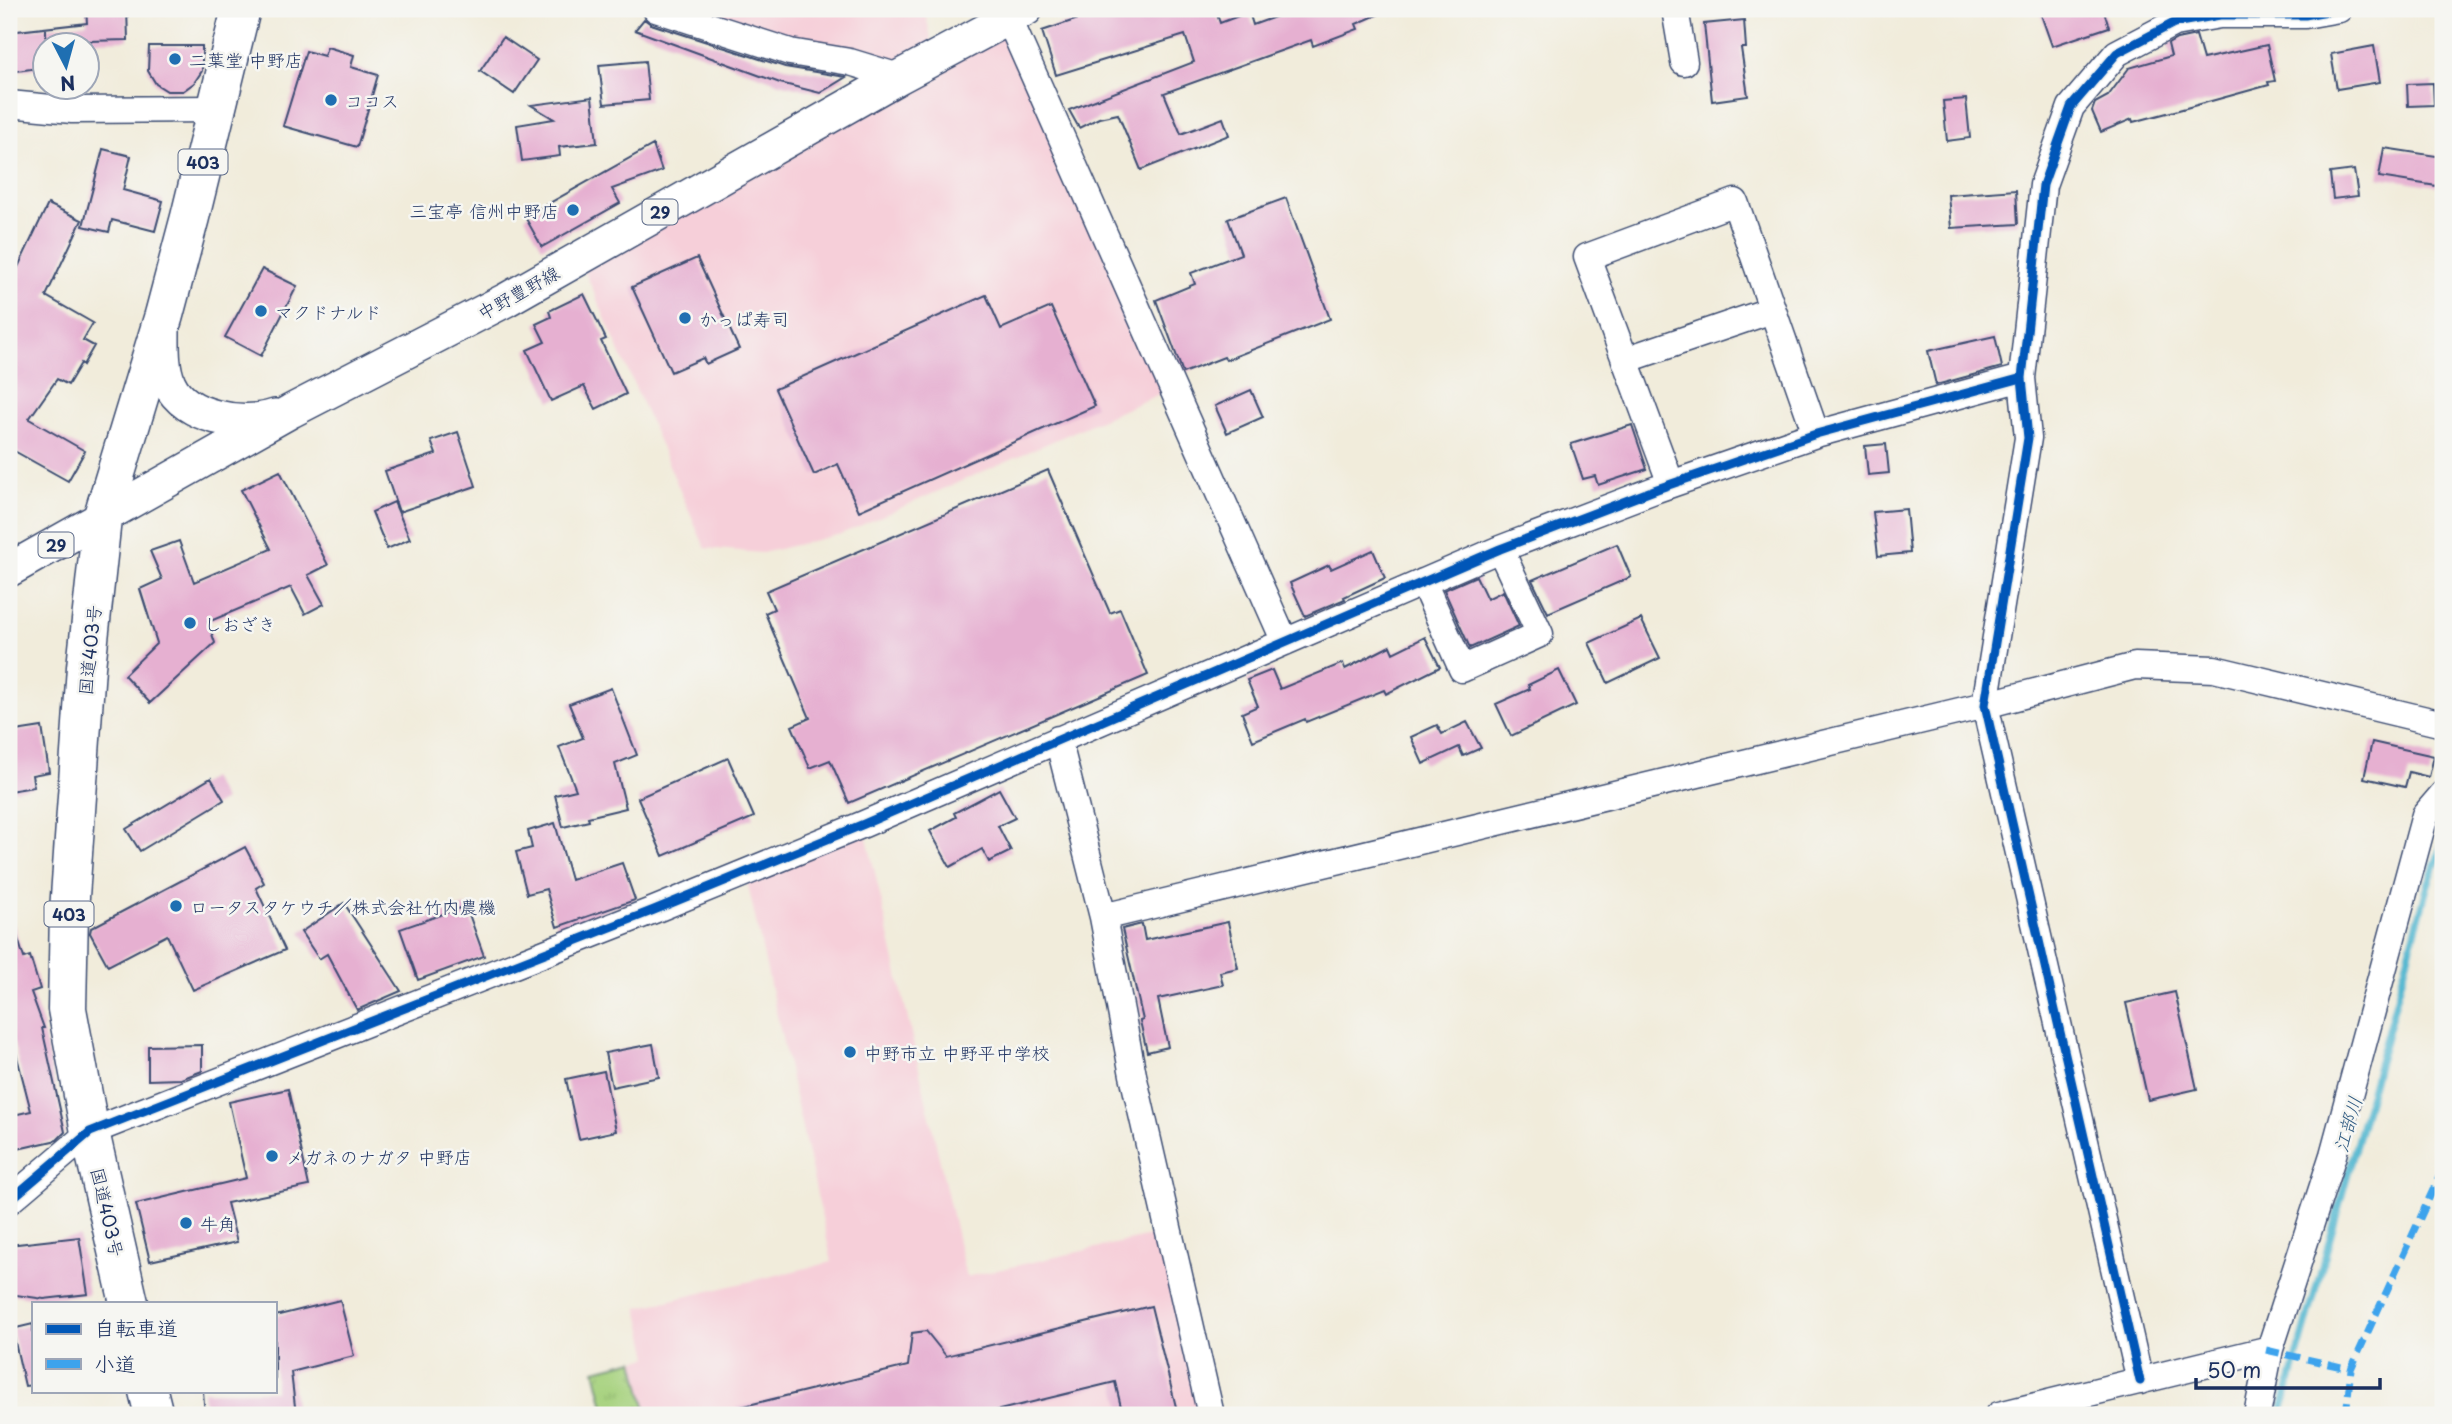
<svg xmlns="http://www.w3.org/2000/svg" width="2452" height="1424" viewBox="0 0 2452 1424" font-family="'Playpen Sans','Klee One',sans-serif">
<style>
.built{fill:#f6cfd9}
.grass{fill:url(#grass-tufts);stroke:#60806e;stroke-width:2}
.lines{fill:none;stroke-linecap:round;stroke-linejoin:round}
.stream{stroke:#52b7d0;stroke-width:7}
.building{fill:#e6b0d1}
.minor-casing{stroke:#3b4b71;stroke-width:29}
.major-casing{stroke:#3b4b71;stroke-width:36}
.highway-casing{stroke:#3b4b71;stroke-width:41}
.minor{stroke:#fff;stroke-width:26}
.major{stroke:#fff;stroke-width:33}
.highway{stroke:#fff;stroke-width:38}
.quiet{stroke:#3da3ed;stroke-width:7;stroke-dasharray:14 7;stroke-linecap:butt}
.cycleway-casing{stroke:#f6f6f2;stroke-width:13}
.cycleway{stroke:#0057b8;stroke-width:9}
.poi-dot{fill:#1f6fb2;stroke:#f6f6f2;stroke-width:2.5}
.labels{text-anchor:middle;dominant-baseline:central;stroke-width:5;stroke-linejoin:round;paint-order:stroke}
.shield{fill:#f6f6f2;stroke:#5d6b8a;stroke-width:2}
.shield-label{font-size:16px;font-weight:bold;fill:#1b2f5e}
.poi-label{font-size:18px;fill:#1b2f5e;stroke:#f6f6f2;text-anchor:start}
.street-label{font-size:18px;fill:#1b2f5e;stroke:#f6f6f2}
.water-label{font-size:19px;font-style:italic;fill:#2c5880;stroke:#f6f6f2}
</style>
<defs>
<pattern id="grass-tufts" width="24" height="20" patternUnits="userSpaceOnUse" patternTransform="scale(1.75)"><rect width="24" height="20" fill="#a6d17d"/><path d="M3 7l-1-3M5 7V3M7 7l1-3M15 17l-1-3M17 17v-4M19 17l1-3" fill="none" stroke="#8eb46e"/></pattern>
</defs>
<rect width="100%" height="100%" fill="#f6f6f2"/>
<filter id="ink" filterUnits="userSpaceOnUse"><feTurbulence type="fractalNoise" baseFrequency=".0143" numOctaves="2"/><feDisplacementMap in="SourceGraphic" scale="14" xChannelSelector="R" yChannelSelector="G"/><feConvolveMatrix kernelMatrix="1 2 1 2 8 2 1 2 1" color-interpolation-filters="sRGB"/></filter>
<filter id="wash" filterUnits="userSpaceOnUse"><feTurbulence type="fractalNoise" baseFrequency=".00686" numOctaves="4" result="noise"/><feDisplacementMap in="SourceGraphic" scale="28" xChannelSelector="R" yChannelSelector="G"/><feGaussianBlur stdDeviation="1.57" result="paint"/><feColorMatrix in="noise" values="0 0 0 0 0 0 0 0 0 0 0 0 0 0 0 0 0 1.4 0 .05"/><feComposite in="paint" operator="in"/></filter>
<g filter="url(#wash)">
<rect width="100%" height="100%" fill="#f1ecdb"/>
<!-- built -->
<path class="built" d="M656,9H924L936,57L1009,19L1173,388L841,534L762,553L705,548L579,258L898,77Z
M864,824L966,1277L1168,1232L1211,1415H606L595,1370L649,1357L638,1308L832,1262L745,872Z"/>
<!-- grass -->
<path class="grass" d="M634,1360L647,1415H606L595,1370Z"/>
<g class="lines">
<!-- stream -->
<path class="stream" d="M2281,1415L2428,885L2443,842"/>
</g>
<g id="blocks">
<!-- building -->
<path class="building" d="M86,9H127L128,40L46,42V28V67L9,72V32L87,23Z
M1108,9H1215L1220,23L1249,12L1253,25L1297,9H1391L1356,24L1358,29L1313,46L1311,40L1164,93L1181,134L1223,118L1229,135L1141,170L1118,114L1099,118L1079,128L1069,110L1194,62L1185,35L1056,75L1042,31Z
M2039,9H2103L2109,27L2052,46Z
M644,19L651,24L785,67L846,77L820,93L780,83L635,30Z
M1744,20L1746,48H1741L1748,96L1712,101L1704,24Z
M2196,35L2203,59L2267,45L2275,81L2268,82L2269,85L2186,108L2133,122L2132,119L2101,132L2092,111L2095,103L2108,96L2129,68L2171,56L2168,44L2177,39Z
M503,37L537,60L514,94L480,71Z
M149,46H202V71L194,83L183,91H167L156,84L148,71Z
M2374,46L2380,82L2337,89L2331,54Z
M327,47L354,55L351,67L378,75L357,147L283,126L306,51L324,56Z
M645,61L649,100L604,104L599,65Z
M2433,83L2434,105L2408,106L2407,84Z
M592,97L597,143L559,147L560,156L522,161L517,125L554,119L531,105Z
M1966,99L1970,138L1947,141L1943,101Z
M653,145L662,171L612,189L620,203L542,247L525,217Z
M2384,148L2443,157V187L2379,177Z
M103,149L131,156L123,190L163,201L155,231L112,220L109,232L83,226Z
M2354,170L2358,196L2333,199L2330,173Z
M2016,190L2018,224L1951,228L1948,195Z
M1286,198L1330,319L1226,360L1224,357L1183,373L1156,300L1195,284L1191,273L1241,254L1228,219Z
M48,204L82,220L46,296L93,323L83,340L94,346L83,365L81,363L68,385L57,379L29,419L85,451L68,481L9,448V286Z
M697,258L739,349L706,364L703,358L671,372L632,287Z
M262,269L297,286L261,356L225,337Z
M584,294L606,339L601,341L626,394L596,409L584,386L551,401L527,350L545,342L536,324L551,317L549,311Z
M986,295L1001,329L1051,307L1095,406L859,511L838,464L814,475L775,389Z
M1995,336L2002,367L1936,385L1928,351Z
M1251,390L1263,417L1227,433L1215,406Z
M1632,425L1647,469L1598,485L1595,476L1583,479L1571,444Z
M458,432L476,486L399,512L385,471L436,454L431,441Z
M1886,444L1889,473L1868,475L1865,446Z
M1048,470L1110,613L1120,609L1148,675L849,803L830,760L810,768L792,726L810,718L765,613L774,609L766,591Z
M280,471L328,565L308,575L324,604L305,614L291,587L208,622L215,643L150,703L124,675L157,643L140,589L162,579L150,551L179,541L194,582L271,549L241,490Z
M394,502L410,539L387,549L372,512Z
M1906,509L1910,553L1878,556L1873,512Z
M1617,544L1631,577L1548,613L1532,580Z
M1373,550L1385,578L1344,597L1345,599L1305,616L1290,583L1329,565L1331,569Z
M1476,576L1487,599L1503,591L1519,626L1470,648L1444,590Z
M1641,619L1660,658L1608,683L1589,643Z
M1425,637L1440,667L1386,694L1384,690L1306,722L1305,719L1253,741L1242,713L1258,706L1247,680L1272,670L1280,689L1343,663L1345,669L1390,646L1393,653Z
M1559,670L1576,705L1511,736L1496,704L1530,689L1528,685Z
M611,688L637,755L615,764L626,808L588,817L589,821L563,827L555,795L576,790L559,747L583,738L569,704Z
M1467,722L1481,748L1463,756L1459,747L1423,764L1411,737L1437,725L1442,734Z
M42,727L49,772L32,775L34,787L9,791V732Z
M2372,742L2434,756L2429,777L2409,772L2405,787L2364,778Z
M728,758L754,817L663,856L638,798Z
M211,778L224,800L140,851L126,829Z
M999,789L1015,818L998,826L1011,851L989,862L982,849L950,867L930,831L956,817L954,813Z
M555,823L571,880L622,863L635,900L557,927L546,889L527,894L516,852L532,848L528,831Z
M245,847L264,883L256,888L285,950L193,990L167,935L108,966L90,933L91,928Z
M344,903L401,991L357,1010L327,954L319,959L301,932Z
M466,906L484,956L418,980L400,929Z
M1228,922L1238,968L1220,972L1223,985L1158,999L1168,1047L1147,1052L1140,1021L1143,1020L1122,929L1142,924L1145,940Z
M13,923L24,958L30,956L40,989L31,992L44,1028H42L65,1132L57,1140L9,1151V1116L31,1111L9,1026V924Z
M2175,992L2197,1089L2148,1100L2126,1003Z
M653,1044L659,1077L612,1087L605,1053Z
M202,1045V1071L181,1079L148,1080V1046Z
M604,1071L616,1131L579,1139L566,1079Z
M288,1089L309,1186L227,1203L237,1242L150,1261L136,1204L246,1178L229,1102Z
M79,1237L88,1294L44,1299L9,1294V1245Z
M340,1300L354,1356L291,1372L296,1415H205L203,1391H275V1316Z
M1151,1306L1178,1415H1123L1115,1382L979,1415H737L736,1408L908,1366L912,1333L926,1331L946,1356Z
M33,1324V1385L25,1386L12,1329Z"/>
</g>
</g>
<g filter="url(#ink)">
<use href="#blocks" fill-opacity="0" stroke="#3b4b71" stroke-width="2"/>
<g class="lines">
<!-- minor casing -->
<g class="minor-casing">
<path id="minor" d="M656,9L790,52L850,62L899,77
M1675,9L1684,62
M1009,19L1285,642
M9,104L72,110L216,109
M1625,360L1772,310
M1671,484L1587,257L1735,202L1816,434
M1423,582L1462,669L1540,634L1500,549
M1058,739L1103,917L1133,1075L1211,1415
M1103,917L1985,705L2135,666L2214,669L2443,724
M9,1201L90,1132L654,910L864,824L1500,549L1657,489L1816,434L2022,378
M2140,1381L1985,705L2028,438L2022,378L2043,185L2071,107L2117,53L2174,23L2220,15H2305L2339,9
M1999,1415L2270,1349
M2257,1415L2270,1349L2333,1155L2425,815L2443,794"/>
</g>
<!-- major casing -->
<g class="major-casing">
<path id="major" d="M163,330C163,347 162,367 169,383C185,418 242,427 275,416
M9,570L291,411L506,300L899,77L1026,9"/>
</g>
<!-- highway casing -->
<g class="highway-casing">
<path id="highway" d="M129,1303L90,1132L67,1009L69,911L86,667L102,519L164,315L190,217L241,9
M148,1391L154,1415"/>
</g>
<!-- minor -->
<use href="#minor" class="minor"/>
<!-- major -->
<use href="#major" class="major"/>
<!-- highway -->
<use href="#highway" class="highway"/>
<!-- quiet -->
<path class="quiet" d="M2266,1350L2351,1369L2443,1168
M2346,1415L2351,1369"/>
<!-- cycleway casing -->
<g class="cycleway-casing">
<path id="cycleway" d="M9,1201L90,1132L654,910L864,824L1500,549L1657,489L1816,434L2022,378
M2140,1381L1985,705L2028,438L2022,378L2043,185L2071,107L2117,53L2174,23L2220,15H2305L2339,9"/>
</g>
<!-- cycleway -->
<use href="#cycleway" class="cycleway"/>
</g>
</g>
<!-- markers -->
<g class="poi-dot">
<circle cx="175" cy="59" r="7"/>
<circle cx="331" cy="100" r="7"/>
<circle cx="573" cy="210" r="7"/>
<circle cx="261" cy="311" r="7"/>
<circle cx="685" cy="318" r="7"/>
<circle cx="190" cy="623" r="7"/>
<circle cx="176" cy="906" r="7"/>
<circle cx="850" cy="1052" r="7"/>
<circle cx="272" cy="1156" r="7"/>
<circle cx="186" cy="1223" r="7"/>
</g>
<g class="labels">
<!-- shield labels -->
<g class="shield">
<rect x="178.5" y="149.5" width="49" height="25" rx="5"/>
<rect x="642.5" y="199.5" width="35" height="25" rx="5"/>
<rect x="38.5" y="532.5" width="35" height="25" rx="5"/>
<rect x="44.5" y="901.5" width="49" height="25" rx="5"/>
</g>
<g class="shield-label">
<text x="203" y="162">403</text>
<text x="660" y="212">29</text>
<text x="56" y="545">29</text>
<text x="69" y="914">403</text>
</g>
<!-- poi labels -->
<g class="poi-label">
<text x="189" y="59">二葉堂 中野店</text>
<text x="345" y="100">ココス</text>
<text x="559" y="210" text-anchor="end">三宝亭 信州中野店</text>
<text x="275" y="311">マクドナルド</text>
<text x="699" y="318">かっぱ寿司</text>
<text x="204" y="623">しおざき</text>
<text x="190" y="906">ロータスタケウチ／株式会社竹内農機</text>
<text x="864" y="1052">中野市立 中野平中学校</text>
<text x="286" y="1156">メガネのナガタ 中野店</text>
<text x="200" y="1223">牛角</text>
</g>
<!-- street labels -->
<g class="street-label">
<text transform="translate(518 292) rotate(-29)">中野豊野線</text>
<text transform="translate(89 650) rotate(-84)">国道403号</text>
<text transform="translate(108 1212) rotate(77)">国道403号</text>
</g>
<!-- water labels -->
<g class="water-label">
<text transform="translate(2347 1124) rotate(-74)">江部川</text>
</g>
</g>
<!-- margin -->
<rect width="2452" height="1424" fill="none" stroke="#f6f6f2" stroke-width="35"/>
<!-- legend -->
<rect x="32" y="1302" width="245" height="91" fill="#f6f6f2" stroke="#9ea6b7" stroke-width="2"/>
<rect x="46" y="1324" width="35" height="10" fill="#0057b8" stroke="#9ea6b7" stroke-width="2"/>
<text x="94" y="1336" font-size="21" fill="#1b2f5e">自転車道</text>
<rect x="46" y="1359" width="35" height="10" fill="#3da3ed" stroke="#9ea6b7" stroke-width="2"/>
<text x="94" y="1372" font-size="21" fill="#1b2f5e">小道</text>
<!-- north arrow -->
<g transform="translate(66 66) rotate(174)"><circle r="33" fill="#f6f6f2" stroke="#9ea6b7" stroke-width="2"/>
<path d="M0-5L12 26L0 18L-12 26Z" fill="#1f6fb2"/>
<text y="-10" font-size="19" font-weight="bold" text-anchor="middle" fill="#1b2f5e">N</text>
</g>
<!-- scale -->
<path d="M2196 1378v10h184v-10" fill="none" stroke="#1b2f5e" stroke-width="3.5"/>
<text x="2207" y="1378" font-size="21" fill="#1b2f5e" stroke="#f6f6f2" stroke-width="5" paint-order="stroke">50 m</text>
</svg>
